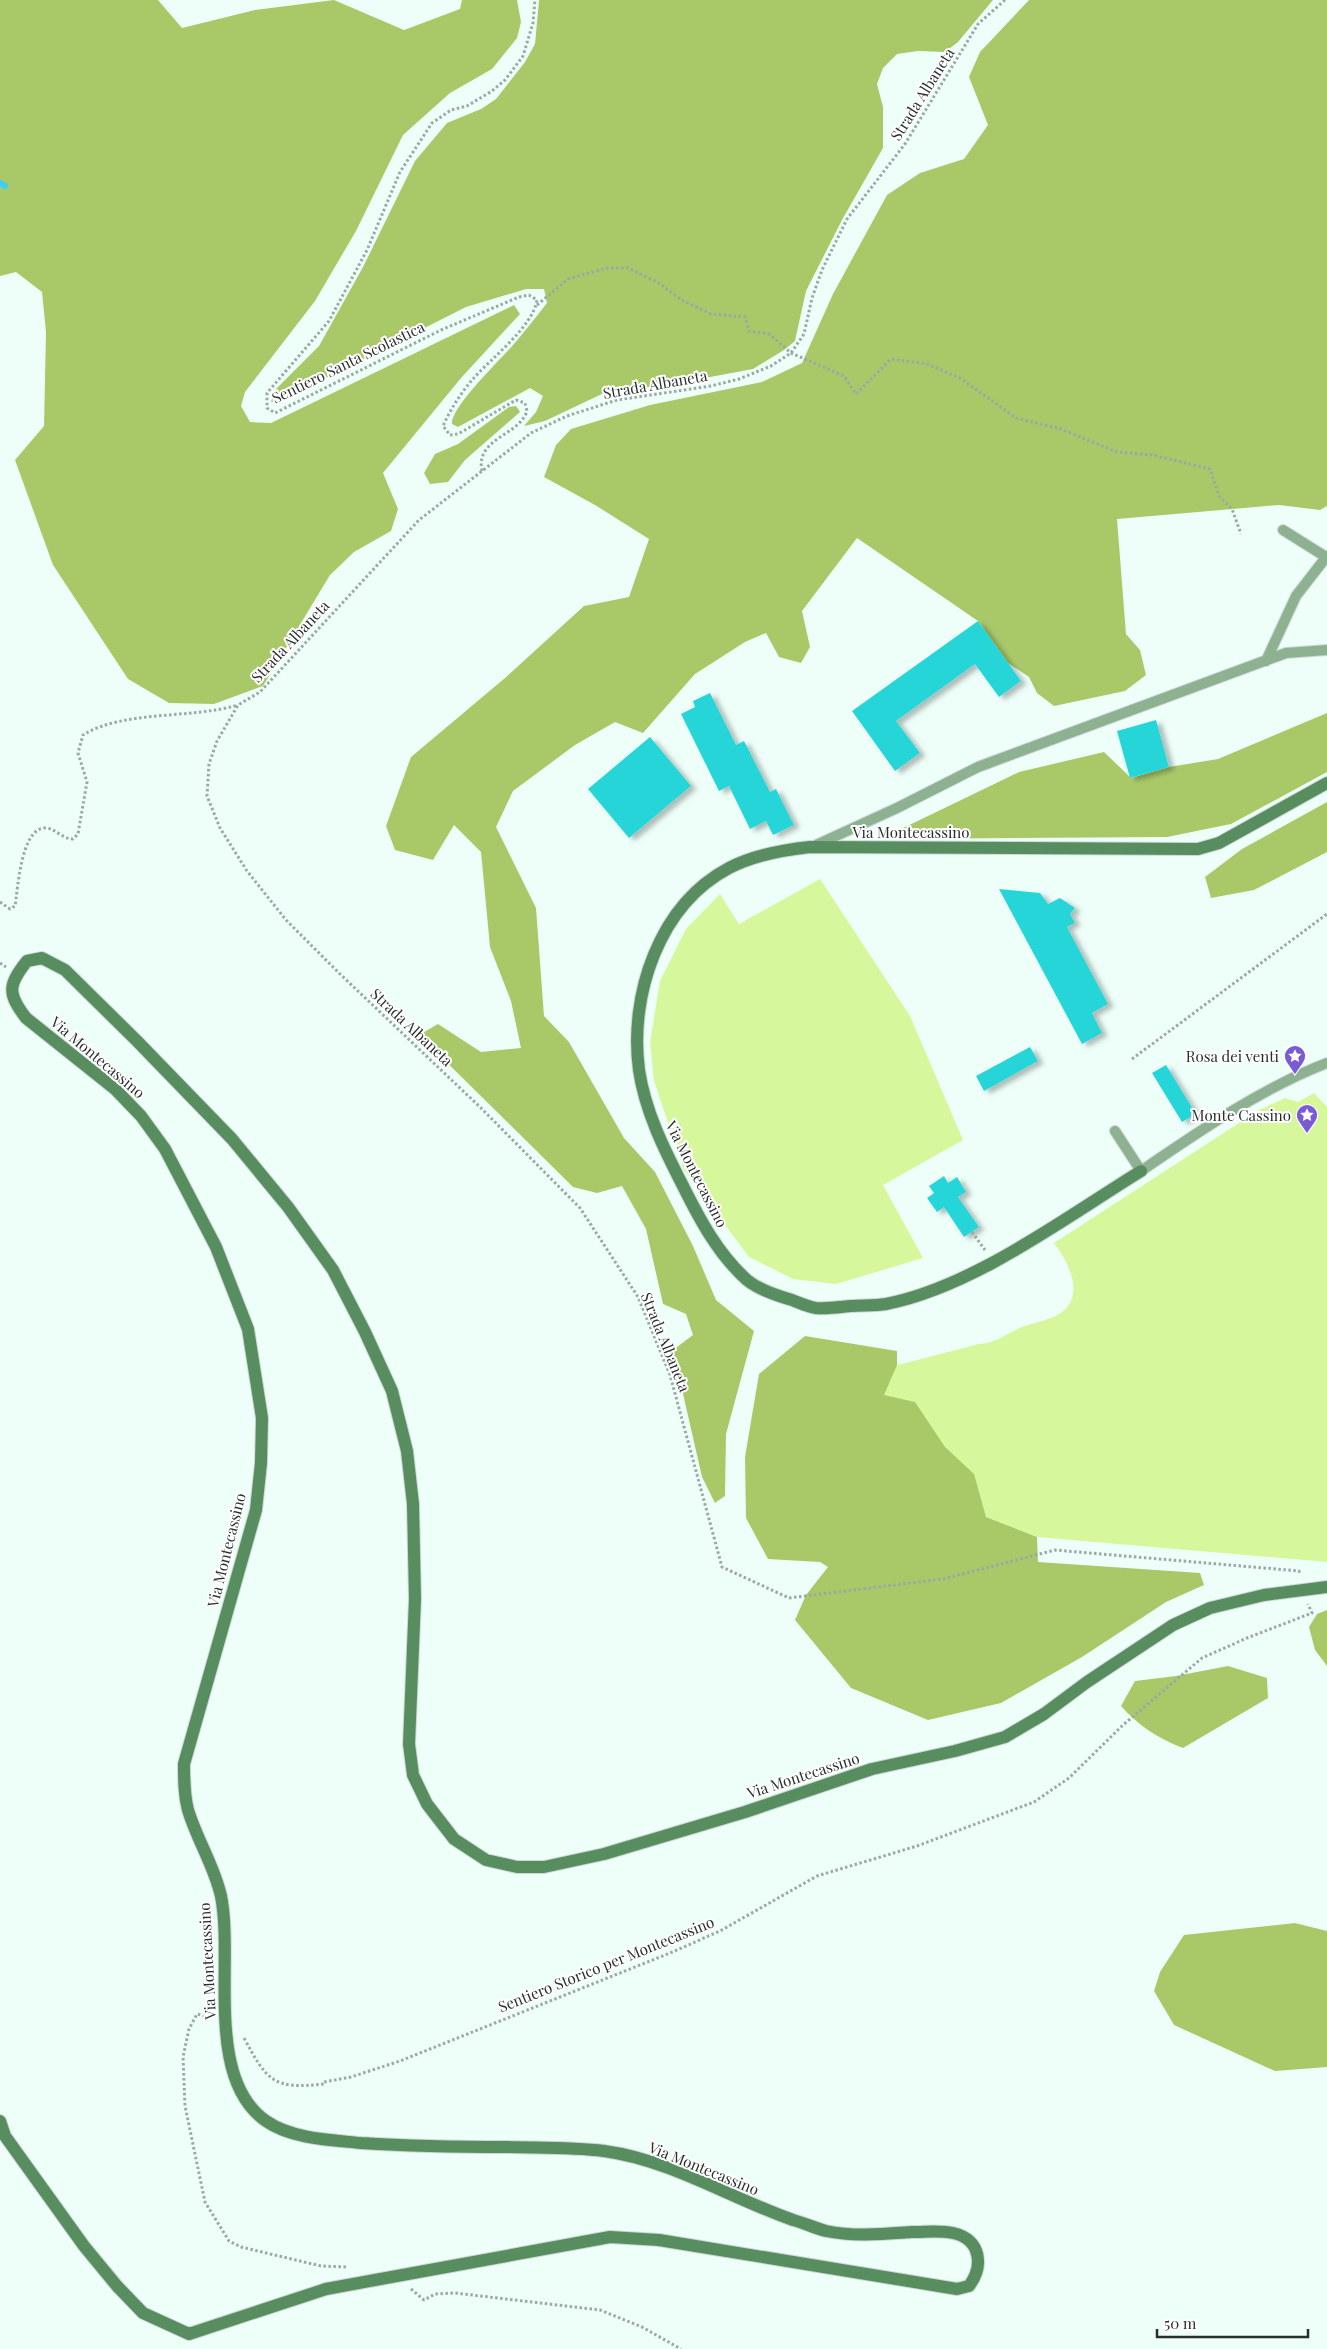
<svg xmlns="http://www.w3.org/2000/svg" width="1327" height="2349" viewBox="0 0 1327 2349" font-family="'Playfair Display',serif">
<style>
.green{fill:#d7f79c}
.forest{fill:#a9c969}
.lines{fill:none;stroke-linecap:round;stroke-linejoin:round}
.stream{stroke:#3ccef4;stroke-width:6}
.building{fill:#28d5d7;filter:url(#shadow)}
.lane-casing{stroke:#cbdad4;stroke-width:12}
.secondary-casing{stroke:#cbdad4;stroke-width:14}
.path{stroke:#9ca8a4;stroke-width:3;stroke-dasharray:2.5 2.5;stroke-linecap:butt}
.lane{stroke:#8eb192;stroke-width:10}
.secondary{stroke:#588d60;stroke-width:12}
.labels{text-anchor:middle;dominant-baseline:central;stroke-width:4;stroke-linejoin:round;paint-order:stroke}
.street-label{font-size:15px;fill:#292f2d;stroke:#fff}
.poi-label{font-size:15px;fill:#292f2d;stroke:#fff;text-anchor:end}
</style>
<defs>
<filter id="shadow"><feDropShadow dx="5.5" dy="3" stdDeviation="2.5" flood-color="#0004"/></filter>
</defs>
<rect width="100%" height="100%" fill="#eefff9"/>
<!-- green -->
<path class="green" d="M820,879L910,1016L963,1140L883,1185L923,1258L836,1284L793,1279L749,1257L684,1170L654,1081L650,1042L660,981L686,929L720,894L739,924Z
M1314,1093L1327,1107V1562L1037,1537L986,1517L859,1375L979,1344C994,1344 1008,1333 1022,1327C1034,1322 1052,1320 1062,1312C1086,1294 1067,1260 1054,1243L1259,1110L1285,1098L1298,1102Z"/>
<!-- forest -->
<path class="forest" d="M0,0H158L182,28L255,10L334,0L404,30L460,9L462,0H517L521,22L517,38L492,69L450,93L403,135L356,231L315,301L245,392L241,406L250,422L271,423L514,305L520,314L461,378L383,473L398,509L391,531L354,552L330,575L263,686L214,704L169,703L128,679L53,565L15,460L44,426L46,332L42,292L16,272L0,276Z
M539,0H993L958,42L945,52L918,51L897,54L883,68L877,84L883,107V148L842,220L806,291L795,341L784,350L753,369L678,383L604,393L545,421L524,426L536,412L543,396L530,388L458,427L452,424C450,408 501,359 513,345C524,332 536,317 547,303L544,289H526L466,307L294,394L277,402H271L275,390L319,346L363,267L415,161L447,123L481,109L496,99L525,62L535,44Z
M1029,0H1327V506L1320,510L1279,505L1117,519L1126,634L1140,650L1146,675L1125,691L1054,706L1037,693L1029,677L1008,663L978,621L857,538L802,611L810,647L801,663L779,657L766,633L745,642L695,674L643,733L615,722L575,745L513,791L496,827L536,908L544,1016L569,1042L624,1138L655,1172L693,1246L716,1300L754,1331L726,1434L725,1496L715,1503L702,1477L673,1350L693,1335L686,1314L663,1304L646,1229L622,1186L597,1193L573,1187L419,1035L438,1024L481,1052L521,1048L511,1001L490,947L481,852L454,825L433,860L395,850L386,826L411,757L505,678L584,606L629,597L649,539L595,505L544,477L556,445L571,429L650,405L762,382L802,363L833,294L887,195L920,173L964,159L988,125L969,77L980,52Z
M516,406L520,412L465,460L448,482L430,484L424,473L435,454L458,444L509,407Z
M1327,713V772L1231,824L1167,837L898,839L899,830L1019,772L1104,752L1131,778L1169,767L1218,759Z
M1327,802V852L1254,890L1211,898L1205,877L1242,849Z
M805,1336L897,1351V1365L884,1395L915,1402L945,1447L974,1474L986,1517L1037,1537L1038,1562L1200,1573L1204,1585L1166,1602L1082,1657L1001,1703L928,1720L851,1688L795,1620L806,1595L828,1567L820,1562L768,1559L746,1518L745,1457L759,1374Z
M1327,1610V1666L1315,1650L1309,1627L1317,1614Z
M1228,1666L1267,1678L1268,1698L1183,1748C1157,1738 1139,1726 1121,1706L1135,1681L1176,1676Z
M1295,1923L1327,1931V2067L1275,2071L1174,2025L1154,1991L1160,1972L1184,1935Z"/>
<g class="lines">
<!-- stream -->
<path class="stream" d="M0,183L5,186"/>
</g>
<!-- building -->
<path class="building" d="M978,621L1021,681L999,697L975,664L896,721L920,753L895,771L852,711Z
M710,693L736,745L744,741L770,792L776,789L794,825L773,835L766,821L750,829L729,786L719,791L681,714L695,707L693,701Z
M1156,720L1169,767L1130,778L1117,731Z
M650,737L691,786L629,838L588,789Z
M999,889L1040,893L1048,904L1060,898L1075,908L1070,914L1075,923L1067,927L1108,1004L1092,1013L1102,1033L1082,1044Z
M1030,1047L1038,1061L984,1091L976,1076Z
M1166,1065L1196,1114L1182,1122L1152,1073Z
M944,1176L948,1183L957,1177L966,1192L958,1197L979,1227L964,1237L944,1207L937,1212L927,1198L934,1193L929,1186Z"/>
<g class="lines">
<!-- lane casing -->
<g class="lane-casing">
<path id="lane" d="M1283,530L1326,557
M1266,661L1296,596L1327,556
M814,846L897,808L978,767L1286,653L1327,650
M1115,1131L1141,1171C1198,1132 1262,1088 1327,1063"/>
</g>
<!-- secondary casing -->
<g class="secondary-casing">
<path id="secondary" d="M1141,1171C1065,1218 973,1287 886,1304C874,1306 862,1305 851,1306C840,1307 827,1309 816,1308C808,1307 800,1303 792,1300C778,1296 759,1290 747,1280C718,1254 700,1220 683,1186C664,1149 645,1111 639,1070C629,995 659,905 729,868C754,855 782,850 810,847L1198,849L1219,843L1327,783
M0,2121L5,2136L84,2246L117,2286L143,2313L189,2334L326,2289L610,2237L659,2240L957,2289L969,2286C984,2266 981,2239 953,2233C940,2230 926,2232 912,2232C884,2234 854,2237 826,2231C815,2228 804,2223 793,2220C730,2198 671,2160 604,2151C571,2147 538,2148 506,2147C457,2147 409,2146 361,2143C331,2140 292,2139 266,2121C204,2078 234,1961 221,1896C214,1865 197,1840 188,1810C184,1795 184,1780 184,1764L256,1510L261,1463L262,1418L248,1329L216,1247L165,1149L141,1116L115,1089L26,1018C7,993 8,985 27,961L42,958L65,970L137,1041L232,1139L288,1207L333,1270L365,1332L392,1391L407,1451L413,1504L415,1599L409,1744L413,1775L427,1804L454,1839L486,1860L517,1867H544L604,1854L745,1812L872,1769L955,1751L1005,1737L1044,1714L1087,1682L1173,1625L1210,1608L1264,1595L1327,1587"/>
</g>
<!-- path -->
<path class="path" d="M1005,0L978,24L905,144L847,219L822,270L812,298L804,334L791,353L771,366L739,379L711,386L617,400L567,416L531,433L419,520L260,692L238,705L217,741L209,764L207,796L220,828L247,871L286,920L339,973L481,1108L580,1208L638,1297L670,1375L722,1567L789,1598L943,1579L1055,1550L1299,1571L1300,1574
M537,305L568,279L606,268H628L659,283L680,299L711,314L745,317L749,331L769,334L791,353L844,376L856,394L891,359L927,364L960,378L1016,418L1061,429L1117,452L1153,455L1210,469L1219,496L1232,509L1241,534
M482,471C475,438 519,436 527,411L525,403L516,400L458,434L450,435L443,426C450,410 461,393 472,380C490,359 533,327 537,300L529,295L519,297L441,330L275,413L267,408V393L329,321L367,250L400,172L432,123L451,110L467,106L492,91L505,80L523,56L533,23L535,0
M0,902L10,909L15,906C18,888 21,830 44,828C54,827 62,839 73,839L78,834L87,782L78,753L83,735C123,710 192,719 238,705
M0,963L6,967
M1132,1059L1327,914
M972,1232L985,1250
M208,2019V2017L197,2014L189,2029L183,2057L185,2106L205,2202L229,2241L241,2247L321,2266L347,2267
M244,2038C267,2080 272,2090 324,2084V2082L351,2077L400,2061L670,1953L720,1931L817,1876L917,1846L1034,1802L1069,1778L1123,1725L1202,1658L1247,1638L1312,1613L1308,1604
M411,2289L424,2300L435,2294L455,2293L600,2310L642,2327L681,2349"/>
<!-- lane -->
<use href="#lane" class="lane"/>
<!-- secondary -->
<use href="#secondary" class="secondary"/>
</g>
<!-- icons -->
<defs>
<g id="sight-pin" transform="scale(1.125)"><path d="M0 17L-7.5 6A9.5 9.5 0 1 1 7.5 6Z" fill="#795bd5" stroke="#fff"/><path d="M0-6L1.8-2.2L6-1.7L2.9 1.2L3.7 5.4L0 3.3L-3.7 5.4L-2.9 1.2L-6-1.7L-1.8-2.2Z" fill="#fff"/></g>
</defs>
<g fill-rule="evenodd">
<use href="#sight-pin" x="1295" y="1056"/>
<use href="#sight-pin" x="1307" y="1115"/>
</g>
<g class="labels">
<!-- street labels -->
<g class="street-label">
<text transform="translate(922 94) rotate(-58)">Strada Albaneta</text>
<text transform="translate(348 362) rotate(-26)">Sentiero Santa Scolastica</text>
<text transform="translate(655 384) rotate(-10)">Strada Albaneta</text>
<text transform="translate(290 641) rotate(-47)">Strada Albaneta</text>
<text x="911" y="832">Via Montecassino</text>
<text transform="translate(412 1027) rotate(43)">Strada Albaneta</text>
<text transform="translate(98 1057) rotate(40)">Via Montecassino</text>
<text transform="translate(697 1174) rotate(63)">Via Montecassino</text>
<text transform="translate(666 1342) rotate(68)">Strada Albaneta</text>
<text transform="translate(226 1550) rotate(-76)">Via Montecassino</text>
<text transform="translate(803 1775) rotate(-18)">Via Montecassino</text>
<text transform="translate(207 1961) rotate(-93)">Via Montecassino</text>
<text transform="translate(606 1964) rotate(-22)">Sentiero Storico per Montecassino</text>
<text transform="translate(704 2168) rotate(22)">Via Montecassino</text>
</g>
<!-- poi labels -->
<g class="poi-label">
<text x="1279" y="1056">Rosa dei venti</text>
<text x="1291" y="1115">Monte Cassino</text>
</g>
</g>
<!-- scale -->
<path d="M1157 2329v8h151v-8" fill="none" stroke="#292f2d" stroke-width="2.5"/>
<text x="1164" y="2329" font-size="15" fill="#292f2d" stroke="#ffffff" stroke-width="4" paint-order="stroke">50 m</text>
</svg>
